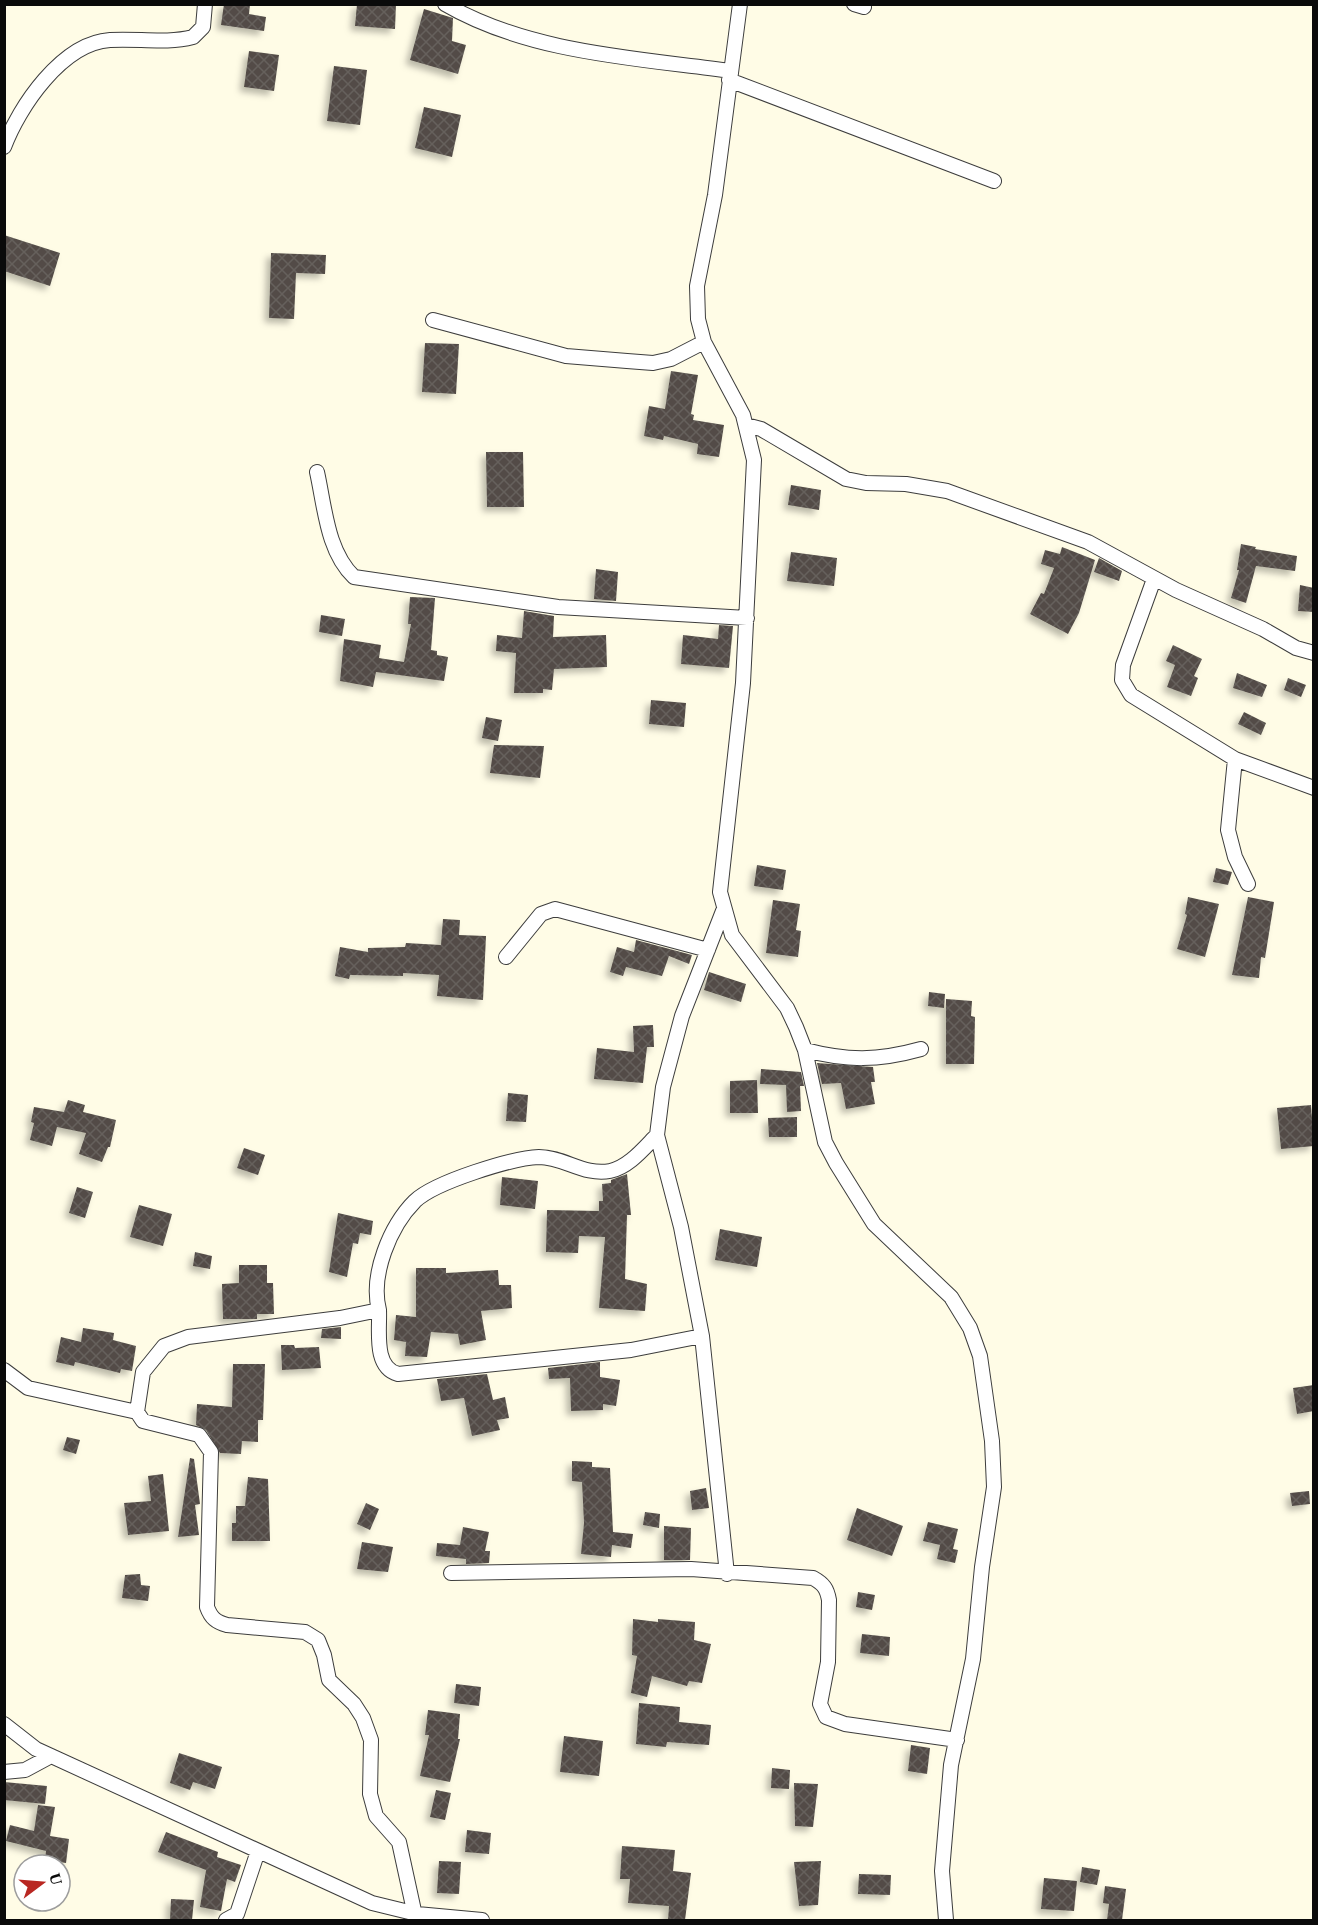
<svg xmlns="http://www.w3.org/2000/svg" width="1318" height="1925" viewBox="0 0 1318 1925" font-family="'Times New Roman',serif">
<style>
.building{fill:url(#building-cross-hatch);filter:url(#shadow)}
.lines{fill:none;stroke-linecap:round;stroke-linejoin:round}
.street-casing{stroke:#3d3d3d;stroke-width:16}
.street{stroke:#fff;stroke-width:14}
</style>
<defs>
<pattern id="building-cross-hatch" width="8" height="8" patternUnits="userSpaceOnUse" patternTransform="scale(1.5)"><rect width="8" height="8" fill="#524c46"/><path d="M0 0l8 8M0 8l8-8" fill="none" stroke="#66615c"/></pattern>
<filter id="shadow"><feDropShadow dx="-4.5" dy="4.5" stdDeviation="3" flood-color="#0004"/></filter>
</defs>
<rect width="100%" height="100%" fill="#fffce6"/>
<!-- building -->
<path class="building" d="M224,4H250L249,14L266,17L264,31L221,25Z
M357,4H396L395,29L355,26Z
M424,9L453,18L452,41L466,45L458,74L410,60Z
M249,51L279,55L274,91L244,87Z
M334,66L367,70L360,125L327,121Z
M424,107L461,115L452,157L415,148Z
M4,235L60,253L50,286L4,271Z
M271,253L326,255L325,274L296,273L294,319L269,318Z
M425,343L459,344L456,394L422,392Z
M671,371L698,375L691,414L694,415L693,420L724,425L719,457L697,454L698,444L664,436L663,440L644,436L649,406L665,409Z
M486,452H523L524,507H487Z
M791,485L821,490L819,510L788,505Z
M1241,544L1256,547L1255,549L1297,556L1295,571L1256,566L1246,603L1231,598L1239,570H1237Z
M1062,547L1095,560L1079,613L1068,634L1030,614L1041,593L1044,594L1054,568L1041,564L1045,550L1060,554Z
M791,552L837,558L834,586L787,581Z
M1099,558L1122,571L1119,581L1094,572Z
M596,569L618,572L616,601L594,599Z
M1300,585L1314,588V612L1298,611Z
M410,597L435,598L431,650L437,651V655L448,657L444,681L376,672L373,687L340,681L344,639L381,645L379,658L404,662L411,624H408Z
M524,611L554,616L553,637L606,635L607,667L554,669L552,690L543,689V693H514L516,653L496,651L497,635L522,638Z
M321,615L345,619L342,636L319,632Z
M719,625L733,626L729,668L681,664L683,635L718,639Z
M1173,645L1202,659L1194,676L1198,678L1191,696L1167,687L1175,665L1166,661Z
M1237,673L1267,685L1262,697L1233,688Z
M1288,678L1306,685L1301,697L1284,690Z
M651,700L686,703L684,727L649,724Z
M1244,712L1266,723L1261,735L1238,724Z
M486,717L502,720L498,741L482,738Z
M494,745L544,746L540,778L490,773Z
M757,865L786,870L783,890L754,886Z
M1216,868L1232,872L1228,885L1213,882Z
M1188,897L1219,904L1205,957L1177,949L1187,915L1185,914Z
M1248,897L1274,902L1265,958L1261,957L1259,978L1232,975Z
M773,900L800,904L796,930L801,931L798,957L766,953Z
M443,919L460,920L459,935L486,936L483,1000L437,996L439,975L403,973V976L350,975L349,979L335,976L340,947L368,952V948L405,947L406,943L441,945Z
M636,940L692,955L689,964L669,956L662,976L626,967L623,976L610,972L617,947L634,952Z
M709,972L746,984L741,1002L704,990Z
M929,992L945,994L944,1008L928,1006Z
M946,999L972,1001L971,1016L975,1017L974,1064H946Z
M653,1025L654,1047H647L643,1083L594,1079L597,1048L634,1052L633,1026Z
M817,1063L873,1067L875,1082H871L875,1104L846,1109L841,1083L822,1084Z
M761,1069L801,1072L804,1086H800L801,1111L787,1112L786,1085L760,1084Z
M757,1080L758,1113H730V1081Z
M508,1093L528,1095L526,1122L506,1121Z
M68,1100L85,1105L83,1112L116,1120L110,1147H108L102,1162L79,1154L86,1133L57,1127L52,1146L30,1140L34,1123L31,1122L34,1107L64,1112Z
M1311,1105L1314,1146L1281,1149L1277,1108Z
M797,1117V1137H769L768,1118Z
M244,1148L265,1155L258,1175L237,1168Z
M627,1174L631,1215H627L625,1279L647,1284L645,1311L599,1308L605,1237L579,1236L578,1253L546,1252L547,1210L599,1211V1201H603L602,1184L611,1183V1180Z
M502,1177L538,1181L535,1209L500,1205Z
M77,1187L93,1192L85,1218L69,1213Z
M139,1205L172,1214L163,1246L130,1237Z
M338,1213L373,1221L371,1235L360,1233L358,1244L353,1243L347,1277L329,1272Z
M720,1229L762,1237L757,1267L715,1260Z
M195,1252L212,1256L210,1269L193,1266Z
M239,1265H267V1283H273L274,1314H257V1319H223L222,1284L239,1283Z
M416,1268H446V1273L498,1270L499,1285H511L512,1308L481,1311L486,1340L460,1345L458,1334L431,1332L427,1357L405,1356L406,1342L394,1340L396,1315L416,1317Z
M341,1327V1339L321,1338L322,1329Z
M83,1328L114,1333L113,1340L136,1346L132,1371L121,1369L120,1373L75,1362L74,1366L56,1362L61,1337L81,1342Z
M281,1345H294L295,1348L319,1347L321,1368L282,1370Z
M600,1362V1377L620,1380L616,1406L603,1404V1410L571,1411L570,1378L549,1379L548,1368Z
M233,1364H265L263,1420H258V1442L242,1441L241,1454L220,1453L206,1430L196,1425L197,1404L232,1407Z
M487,1374L493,1400L505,1397L509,1418L497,1420L500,1430L472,1436L464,1398L441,1401L437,1379Z
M1314,1385V1411L1297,1414L1293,1388Z
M67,1437L80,1440L76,1454L63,1450Z
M190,1458L194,1459L200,1504L195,1505L199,1535L178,1537Z
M572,1461L592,1462V1467L610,1468L613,1532L633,1534L631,1548L612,1545L611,1557L581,1554L584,1523L582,1482L572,1481Z
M163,1474L169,1531L128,1535L124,1503L151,1501L148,1476Z
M248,1477L268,1479L270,1541H232V1523H236V1506H245Z
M706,1488L709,1508L692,1510L690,1491Z
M1309,1491L1310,1504L1292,1506L1290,1493Z
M366,1503L379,1509L370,1530L357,1524Z
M857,1508L903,1526L892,1556L847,1540Z
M645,1512L660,1514L659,1528L643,1525Z
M928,1522L958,1529L953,1549L958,1550L955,1563L937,1559L940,1545L923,1541Z
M664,1526L691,1528L690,1560H664Z
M463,1527L489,1532L485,1551H490L489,1563L466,1564V1559L436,1556L437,1543L460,1545Z
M362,1542L393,1547L388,1572L357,1569Z
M140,1574L141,1585L150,1586L148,1601L122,1598L125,1575Z
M858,1592L875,1595L872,1610L856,1607Z
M633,1619L658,1622V1619L695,1622L694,1640L711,1644L702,1683L689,1681L687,1686L652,1676L647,1697L631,1693L637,1656L632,1655Z
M862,1634L890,1637L889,1656L860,1653Z
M456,1684L481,1687L479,1706L454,1703Z
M639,1703L680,1707L679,1722L711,1725L709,1745L667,1742L666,1747L636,1744Z
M428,1710L460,1714L458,1739H460L450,1782L420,1776L429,1735H425Z
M564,1736L603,1741L599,1776L560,1772Z
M911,1745L930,1748L927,1774L908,1771Z
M179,1753L222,1767L215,1789L193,1782L190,1790L170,1783Z
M772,1768L790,1770L789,1789L771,1788Z
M4,1782L47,1786L45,1804L4,1800Z
M794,1783L818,1784L813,1827L795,1826Z
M436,1790L451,1793L445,1820L430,1817Z
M38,1805L55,1807L50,1836L69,1839L66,1863L45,1860L46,1851L6,1841L10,1825L34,1831Z
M467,1830L491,1833L489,1854L465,1852Z
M166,1832L218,1852L217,1857L241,1865L235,1882L227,1879L221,1911L200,1907L206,1870L158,1852Z
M622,1846L675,1850L673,1871L691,1873L685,1920H668L669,1906L628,1903L630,1879H620Z
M439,1861L461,1862L459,1894L437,1893Z
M821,1861L818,1905L799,1906L794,1862Z
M1082,1867L1100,1870L1097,1885L1080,1882Z
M859,1874L891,1875L890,1895L858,1894Z
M1044,1878L1077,1881L1074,1911L1041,1909Z
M1105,1886L1126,1889L1122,1920H1107L1109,1904L1103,1903Z
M171,1899L194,1900L192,1920H170Z"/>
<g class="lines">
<!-- street casing -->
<g class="street-casing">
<path id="street" d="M445,4C529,53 636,58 731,71
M740,4L715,195L697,286L698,319L704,342L743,415L754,460L743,683L720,892L732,935L787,1008L796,1027L805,1050L825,1142L836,1163L874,1224L951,1297L970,1328L980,1356L992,1441L994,1487L982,1567L973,1659L951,1765L942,1871L946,1920
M854,4L864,7
M729,80L994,181
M4,147C19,107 62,43 110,40C137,38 166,44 193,37L203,27L205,4
M433,320L566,356L627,361L653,363L671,359L704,342
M746,425L761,429L846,479L866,483L906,484L947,491L1088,542L1176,590L1263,629L1296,648L1314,653
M317,472C325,508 327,551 354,577L558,607L747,618
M1154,579L1123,665L1122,680L1131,695L1235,759L1314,788
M1235,759L1228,830L1235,857L1248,884
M723,911L682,1016L663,1087L657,1135L681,1227L702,1336L727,1574
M506,957L541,914L555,909L708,950
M805,1050C847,1061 878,1061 921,1049
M379,1310C380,1330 373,1367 398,1374L631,1350L702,1336
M4,1370L28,1388L137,1412
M451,1573L691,1569L813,1578C824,1584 827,1589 829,1600L828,1662L820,1704L826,1717L845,1724L957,1740
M4,1724L36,1749L372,1903L417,1914L482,1920
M4,1772L25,1770L51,1756
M226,1920L237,1914L258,1851
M416,1920L399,1842L376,1816L370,1794L371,1740L363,1718L354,1704L329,1680L324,1655L318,1640L305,1632L227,1625C216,1622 211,1618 207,1607L211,1452L199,1435L143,1421L137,1412L143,1372L164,1346L188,1337L340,1318L379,1310C370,1275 390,1226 415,1201C435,1182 512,1158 539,1157C564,1157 584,1176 610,1171C629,1167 644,1148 657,1135"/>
</g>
<!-- street -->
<use href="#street" class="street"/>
</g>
<!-- border -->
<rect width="1318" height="1925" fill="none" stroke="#0a0a0a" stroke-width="12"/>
<!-- north arrow -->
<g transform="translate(42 1883) rotate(74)"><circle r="28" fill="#ffffff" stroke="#9d9d9d" stroke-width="1.5"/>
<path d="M0-4.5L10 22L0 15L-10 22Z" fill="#b92722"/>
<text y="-9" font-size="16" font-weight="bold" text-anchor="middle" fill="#0a0a0a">U</text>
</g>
</svg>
